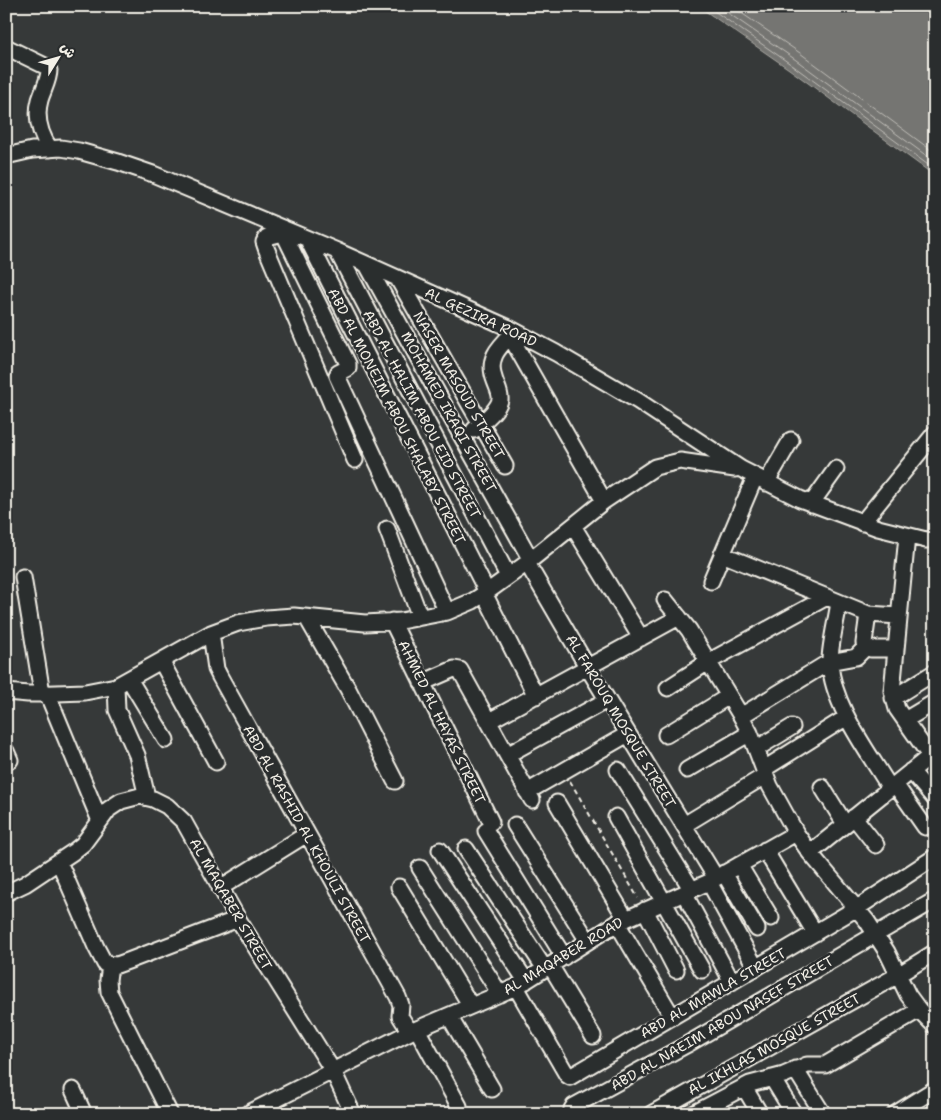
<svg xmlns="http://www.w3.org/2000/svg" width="941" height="1120" viewBox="0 0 941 1120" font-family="'Shantell Sans','Playpen Sans Arabic',sans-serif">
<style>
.water{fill:#757572;stroke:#a8a7a1}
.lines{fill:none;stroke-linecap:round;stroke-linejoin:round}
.shore{stroke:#c1bfb9;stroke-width:1}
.minor-casing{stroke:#f4f1e8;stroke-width:19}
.path{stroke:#f4f1e8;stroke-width:2;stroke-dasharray:5 4;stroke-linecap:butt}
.minor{stroke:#2a2d2e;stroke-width:15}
.labels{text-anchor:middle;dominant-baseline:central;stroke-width:5;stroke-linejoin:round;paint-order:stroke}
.street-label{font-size:14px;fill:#f4f1e8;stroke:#2a2d2e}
</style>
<rect width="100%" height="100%" fill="#363939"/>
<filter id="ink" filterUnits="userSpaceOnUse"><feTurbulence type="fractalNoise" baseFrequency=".02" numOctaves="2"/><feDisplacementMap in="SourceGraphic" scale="10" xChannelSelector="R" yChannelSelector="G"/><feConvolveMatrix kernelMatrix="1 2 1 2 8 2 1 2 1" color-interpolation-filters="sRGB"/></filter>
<g filter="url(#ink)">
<!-- water -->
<path class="water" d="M698,6H935V176L789,69Z"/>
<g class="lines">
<!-- shore -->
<path class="shore" d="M707,6L792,65L935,170
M718,6L796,60L935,162
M731,6L800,53L935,153"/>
<!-- minor casing -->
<g class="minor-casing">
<path id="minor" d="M6,47L45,66L49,70C49,80 43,90 40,100C35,118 40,134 50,149
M6,156L32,150L61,148L79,151L118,162L153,174L337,251L507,327L556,353L638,401L741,469L800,499L878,528L926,540L935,539
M281,228L348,364V368L338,373L337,376L447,612
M283,233L267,237L264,242L266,248L355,460
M308,240L487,592
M337,251L508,576
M367,265L443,403L531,560
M398,279L505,466
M510,336L604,501
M474,430C482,422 497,412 500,400C501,394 497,387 495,381C486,358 499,347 515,331
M766,483L791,440
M811,504L836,469
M862,523L935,433
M573,526L641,638
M387,529L420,617
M907,536L892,691L897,709L930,756
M722,554L868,614L899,616
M527,563L588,668L716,878
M23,577L42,693
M711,581L755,477
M484,593L536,696
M665,600L689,630L741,716L750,733L770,786L796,833L810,853L867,921L887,952L908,995L919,1010L935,1026
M839,602C837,618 829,649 830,663C833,707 868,751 890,788
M868,614L864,643L866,647L871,649H896
M307,618L348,689L395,781
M392,621L491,822
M211,633L216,669L220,677L398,997L401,1005L400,1016L410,1032
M161,661L216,762
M129,679L166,740
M422,683L454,669L460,670L532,800
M116,686L117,710L137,755L147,797
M668,688L708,662L827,597
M6,692L28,694L85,692L116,686L211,633L238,623L266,618L294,616L365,623L401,621L447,612L473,601L487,592L527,563L604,501L655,467L680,461L735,469
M47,693L100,821
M893,698L935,672
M741,716L829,662L856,657L866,647
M905,720L935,702
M489,721L679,617
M666,735L729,696
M756,749L792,727
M6,751L10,760
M507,755L607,700
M764,769L847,717
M618,770L692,890
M687,770L750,733
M911,771L935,799
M895,784L925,827
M822,787L845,824
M527,792L628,734
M557,803L626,919
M616,817L702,970
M854,817L876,845
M515,825L588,941
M684,825L766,775
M486,831L564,957
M466,849L545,969
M440,850L526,981
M765,850L815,933
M810,853L935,752
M59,862L96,947L105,964L117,965L128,961L238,919
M739,865L771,918
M420,868L500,994
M724,873L757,929
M709,882L756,968
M399,887L471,1006
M220,888L307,834
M6,893L25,884L73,852L83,844L109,809L121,801L140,796L153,799L167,806L184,822L238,919L333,1071L353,1114
M684,893L732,982
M645,910L676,970
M617,923L672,1016
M110,965L108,980L109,992L170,1114
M550,965L593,1036
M516,987L567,1075L570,1077L857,908L935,857
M449,1016L492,1089
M417,1029L459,1106
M795,1069L823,1114
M772,1078L794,1114
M744,1087L760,1114
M73,1090L84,1114
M247,1114L410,1032L516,987L617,923L709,882L796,833
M575,1114L572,1109L574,1106L686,1045L935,900
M651,1114L898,975L935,952
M693,1114L750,1084L784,1075L807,1065H825L919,1010
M895,1114L935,1089"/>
</g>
<!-- path -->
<path class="path" d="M570,781L638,898
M931,917L935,923"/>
<!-- minor -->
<use href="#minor" class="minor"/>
</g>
</g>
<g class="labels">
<!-- street labels -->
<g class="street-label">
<text transform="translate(481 317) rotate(25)">AL GEZIRA ROAD</text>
<text transform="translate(459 385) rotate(60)">NASER MASOUD STREET</text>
<text transform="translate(449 412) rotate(61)">MOHAMED IRAQI STREET</text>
<text transform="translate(422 414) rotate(62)">ABD AL HALIM ABOU EID STREET</text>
<text transform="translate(397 416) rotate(63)">ABD AL MONEIM ABOU SHALABY STREET</text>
<text transform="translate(621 721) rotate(59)">AL FAROUQ MOSQUE STREET</text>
<text transform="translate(442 722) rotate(64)">AHMED AL HAYAS STREET</text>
<text transform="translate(307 834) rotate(61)">ABD AL RASHID AL KHOULI STREET</text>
<text transform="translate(231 904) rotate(60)">AL MAQABER STREET</text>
<text transform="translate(563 956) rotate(-31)">AL MAQABER ROAD</text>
<text transform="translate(713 993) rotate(-30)">ABD AL MAWLA STREET</text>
<text transform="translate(722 1023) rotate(-30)">ABD AL NAEIM ABOU NASEF STREET</text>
<text transform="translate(774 1044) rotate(-29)">AL IKHLAS MOSQUE STREET</text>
</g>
</g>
<!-- margin -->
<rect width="941" height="1120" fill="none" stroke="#2a2d2e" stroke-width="25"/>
<rect x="12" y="12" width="916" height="1095" fill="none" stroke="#f4f1e8" stroke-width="2" filter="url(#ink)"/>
<!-- north arrow -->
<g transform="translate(58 58) rotate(53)" stroke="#2a2d2e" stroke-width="4" paint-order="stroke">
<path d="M0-4L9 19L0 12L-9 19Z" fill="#f4f1e8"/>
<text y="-8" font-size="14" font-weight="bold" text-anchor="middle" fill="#f4f1e8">ش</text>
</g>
</svg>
